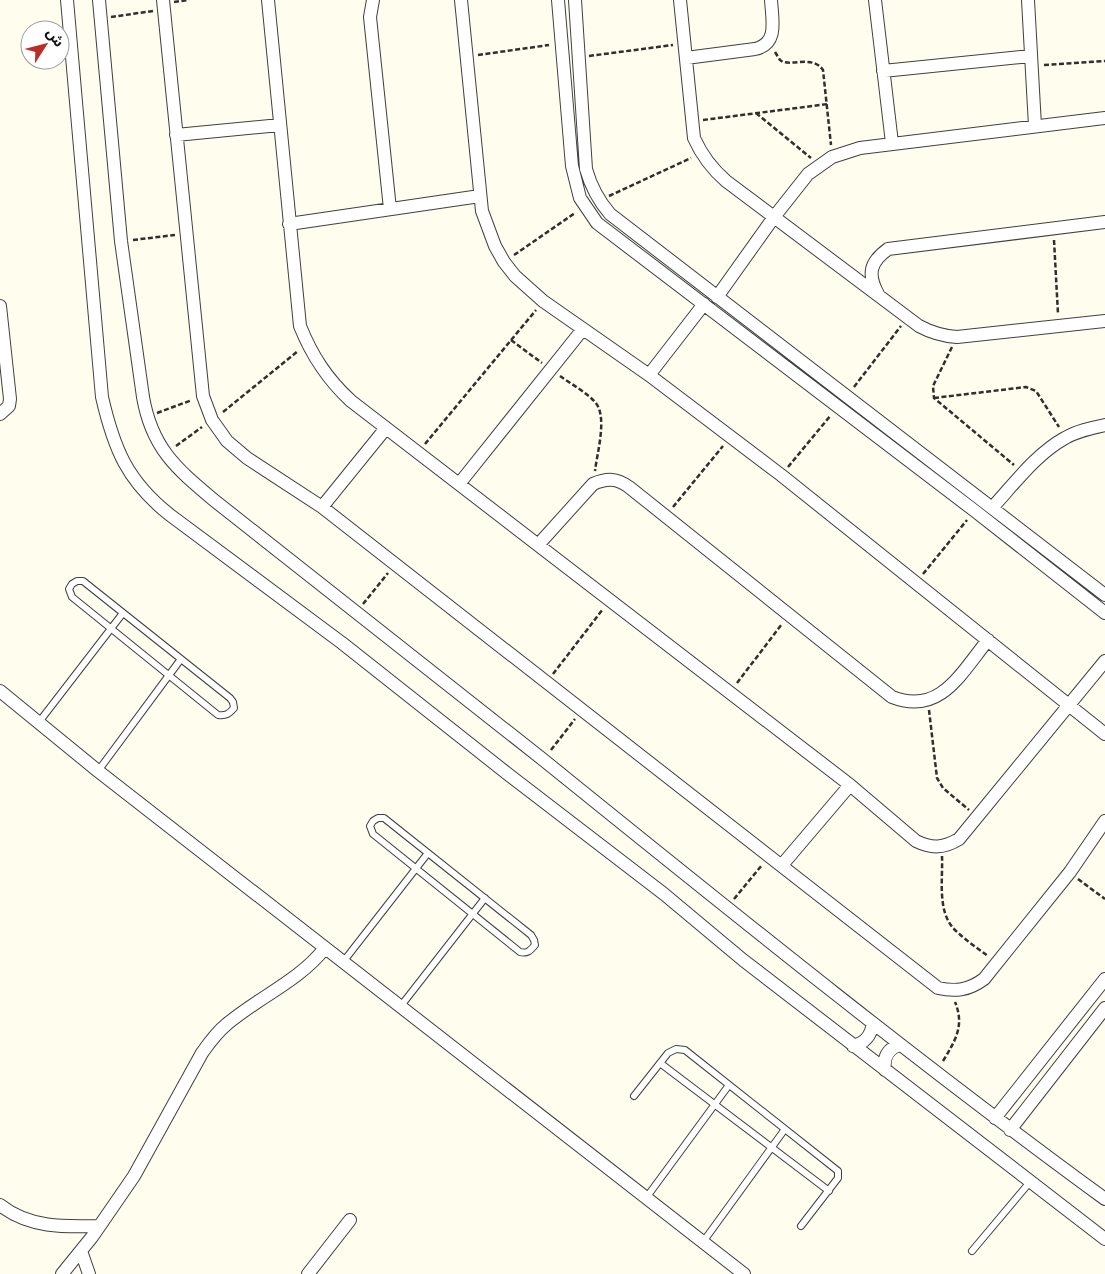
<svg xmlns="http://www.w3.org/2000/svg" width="1105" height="1274" viewBox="0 0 1105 1274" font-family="'IBM Plex Serif','Noto Sans Arabic',serif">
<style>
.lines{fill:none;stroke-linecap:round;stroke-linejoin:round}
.lane-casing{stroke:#404040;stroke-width:8}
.street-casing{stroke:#404040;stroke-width:14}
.path{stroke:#2f2f2f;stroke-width:2.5;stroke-dasharray:5 2.5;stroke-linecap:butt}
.lane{stroke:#fff;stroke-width:6}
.street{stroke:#fff;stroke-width:12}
</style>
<rect width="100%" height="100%" fill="#fffded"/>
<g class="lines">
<!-- lane casing -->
<g class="lane-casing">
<path id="lane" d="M77,581H83L230,698L233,702L234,708C229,714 226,716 218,715L72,597L69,589L72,584Z
M39,722L123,613
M98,771L181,659
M378,818H384L531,935L534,940L535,945C530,951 527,954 520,952L373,834L370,826L373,821Z
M343,962L428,853
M400,1007L485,898
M660,1063L829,1191
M634,1096L668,1053L676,1049L685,1050L838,1171V1178L801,1226
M646,1198L729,1085
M703,1242L785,1129
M972,1251L1030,1182"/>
</g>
<!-- street casing -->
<g class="street-casing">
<path id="street" d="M67,0L102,397C114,449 127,481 170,515L342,643L509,775L664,894L743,960L1105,1239
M99,0L121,241L143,397C152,449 177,469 215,501C323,587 433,672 541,758C727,908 912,1058 1105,1199
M163,0L203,396L212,420L227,441L247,458L322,507L938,988C956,992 969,990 984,979L1070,872L1105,821
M268,0L300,326C312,356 327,379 351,401L850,785L916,841C932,849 944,848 959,839L1105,661
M373,0L370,17L390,209
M461,0L482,211L495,246L504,262L515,276L543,301L649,375L781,475L1105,734
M558,0L572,166L580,198L597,223L975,511L1105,613
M575,0L586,169C591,187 598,200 610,214L1105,595
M680,0L694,138C702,156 711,168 726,181L919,326C932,333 942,336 957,337L1105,321
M875,0L892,143
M1028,0L1035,126
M686,58L755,49C779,44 772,19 771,0
M883,71L1031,56
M176,135L280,125
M289,224L480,196
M878,294C867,274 870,262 888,249L1105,222
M717,297L774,217L808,174L832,157L860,148L1105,118
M0,306L10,399L9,406L0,414
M649,375L704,304
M459,484L583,329
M322,507L386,428
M992,508C1014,484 1036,454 1065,438C1077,431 1091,428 1105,425
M538,545L593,484C607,478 617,478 629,487L892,697C940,716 961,673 988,640
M0,691L98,771L744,1274
M782,865L850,785
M853,1046C865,1043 871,1036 873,1023
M885,1070C883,1057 888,1049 899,1045
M995,1118L1105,979
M1010,1130L1105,1008
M0,1205C29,1228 64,1227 99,1226
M81,1251L89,1274
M62,1274L92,1237L134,1176L202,1053C209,1043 217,1032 227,1024C259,997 299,981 325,948
M308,1274L350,1220"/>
</g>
<!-- path -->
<path class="path" d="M174,2L189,0
M111,17L153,11
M775,52L780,60L783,62C797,65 813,56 823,70L831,145
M478,55L549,45
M589,56L673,45
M1044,65L1105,61
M756,113L811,158
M703,120L828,104
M609,196L691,158
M133,240L175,235
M1054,240L1058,314
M514,255L575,213
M511,340L542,363
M952,347L933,386L934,398L1014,465
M560,376C571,384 586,392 595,402C608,416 597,453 595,471
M854,387L901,326
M934,398L1026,387L1036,391L1059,427
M223,412L298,351
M157,413L192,400
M425,444L536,310
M176,446L202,427
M788,467L831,415
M673,507L723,446
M923,574L967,520
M363,604L388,573
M553,674L603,609
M737,683L782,624
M929,710L937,778L943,788L969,810
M551,750L575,719
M942,856C943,879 937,911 954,929C964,939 977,948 988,956
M1078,879L1105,899
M734,899L762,865
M943,1061C955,1041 965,1026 955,1002"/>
<!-- lane -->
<use href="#lane" class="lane"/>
<!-- street -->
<use href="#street" class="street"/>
</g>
<!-- north arrow -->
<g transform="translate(45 45) rotate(54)"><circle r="24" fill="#ffffff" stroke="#9e9e9e"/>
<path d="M0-4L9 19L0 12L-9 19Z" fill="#bb2d27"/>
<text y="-8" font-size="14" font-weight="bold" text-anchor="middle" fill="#0d0d0d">ش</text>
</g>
</svg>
